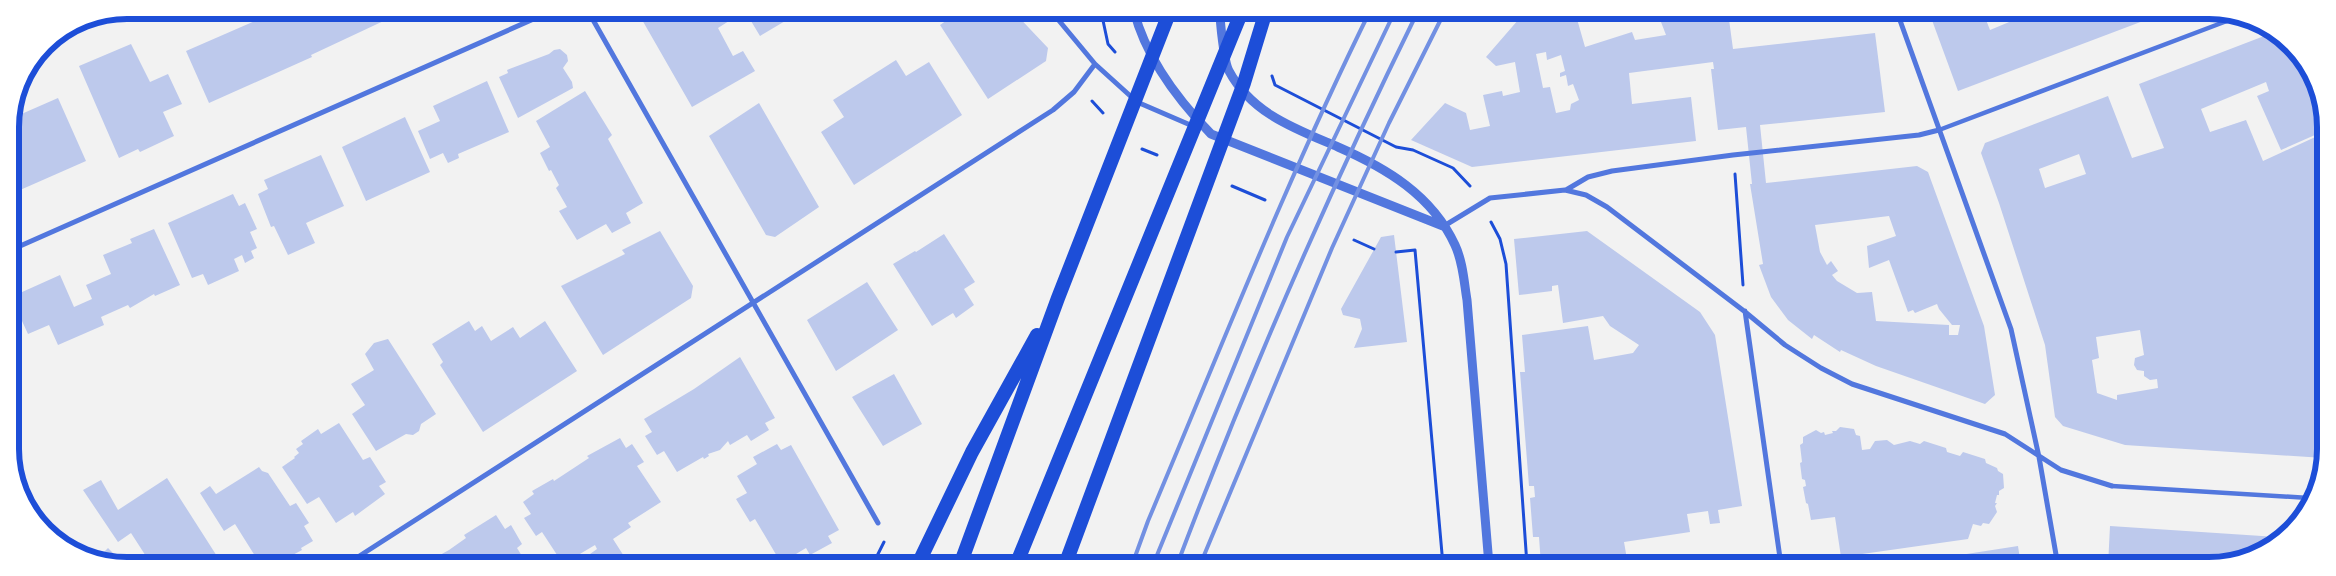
<svg xmlns="http://www.w3.org/2000/svg" width="2336" height="576" viewBox="0 0 2336 576" font-family="Bitter,serif">
<style>
.building{fill:#bdc9ec;fill-rule:evenodd}
.lines{fill:none;stroke-linecap:round;stroke-linejoin:round}
.path{stroke:#1d4ed8;stroke-width:3}
.pedestrian{stroke:#5277de;stroke-width:4.5}
.minor{stroke:#5277de;stroke-width:5}
.tertiary{stroke:#5277de;stroke-width:9}
.trunk{stroke:#1d4ed8;stroke-width:14}
.rail{stroke:#7290e2;stroke-width:4}
.rim{fill:none;stroke:#1d4ed8;stroke-width:6}
</style>
<rect width="100%" height="100%" fill="#f2f2f2"/>
<!-- building -->
<path class="building" d="M280,10H407L311,55L312,57L209,103L186,51Z
M637,11H723L729,21L718,28L733,56L743,51L755,71L692,107Z
M745,11H802L760,36Z
M949,11H1013L1048,48L1046,61L988,99L940,25L953,16Z
M1525,12H1575L1585,47L1632,32L1635,40L1666,35L1661,22L1693,12L1694,21H1708L1707,12H1728L1733,49L1875,33L1885,112L1760,125L1766,183L1917,166L1928,172L1984,326L1995,395L1985,404L1876,366L1841,350L1840,352L1814,335L1812,339L1788,320L1771,297L1759,265L1763,264L1750,184H1752L1746,127L1718,130L1711,69H1714L1713,62L1629,73L1632,104L1691,97L1696,141L1472,167L1411,140L1445,103L1466,113L1470,130L1490,126L1483,95L1502,91L1503,96L1520,92L1515,62L1496,66L1486,57ZM1546,52L1547,60L1561,55L1565,71L1560,73V77L1566,75L1568,86L1573,84L1579,100L1571,104L1570,110L1556,113L1550,87L1543,88L1536,54ZM1889,216L1896,236L1867,246L1869,268L1889,260L1908,312L1913,310L1915,313L1937,304L1939,309L1952,325H1960L1958,335H1949V325L1876,321L1872,292L1857,293L1837,281L1832,275L1838,271L1831,261L1827,265L1820,252L1815,225Z
M1929,12H1983L1990,30L2014,20L2011,12H2167L1958,91Z
M2272,33L2292,44L2324,104V131L2281,150L2257,96L2269,91L2266,82L2201,109L2210,132L2246,120L2263,161L2324,133V458L2125,445L2063,426L2055,417L2045,345L1999,203L1981,153L1985,143L2108,96L2132,158L2164,148L2139,84ZM2079,154L2086,174L2045,188L2039,169ZM2140,330L2144,355L2135,358L2134,365L2137,370L2144,371V376L2150,380L2157,379L2158,388L2117,395V400L2097,393L2092,360L2099,358L2096,337Z
M131,44L150,82L168,74L182,104L163,112L174,136L140,152L138,149L119,158L79,66Z
M560,49L567,55L568,61L563,68L572,82L573,88L518,118L499,77L508,73L507,70L549,54L554,50Z
M896,60L906,76L929,62L962,115L854,185L821,132L844,117L833,100Z
M487,81L509,132L458,154L459,158L448,163L443,153L430,159L418,131L440,121L433,106Z
M585,91L612,135L608,139L643,203L626,213L631,223L612,233L606,224L577,240L559,211L567,207L556,188L559,185L551,170L549,171L540,153L550,147L536,121Z
M58,98L86,161L11,194L10,119Z
M759,103L819,207L775,237L766,235L709,136Z
M405,117L430,172L366,201L342,147Z
M321,155L344,206L306,223L315,243L288,255L274,226L271,227L258,194L268,189L264,180Z
M233,194L239,206L245,203L257,229L250,232L257,248L251,251L254,258L245,263L242,255L234,259L239,271L208,285L203,274L192,278L168,223Z
M154,229L180,285L155,296L154,294L130,308L128,305L101,317L104,325L58,345L49,325L28,334L11,297L60,275L74,307L92,299L86,285L111,274L103,255L132,243L130,239Z
M660,231L693,286L691,298L603,355L561,286L625,254L622,250Z
M1587,231L1700,312L1715,335L1742,506L1718,510L1720,523L1710,524L1708,511L1687,514L1690,532L1624,542L1628,565H1541L1539,537H1533L1530,498L1535,497L1534,486H1529L1520,372H1525L1522,335L1588,326L1594,360L1633,353L1639,345L1610,326L1603,316L1563,323L1558,285L1552,286V291L1519,295L1514,239Z
M944,234L975,282L964,289L974,305L956,318L953,313L932,326L893,264L915,251L916,252Z
M1394,235L1407,342L1354,348L1362,329L1360,319L1343,315L1341,309L1381,237Z
M867,282L898,330L836,371L807,320Z
M469,321L475,331L482,326L491,341L513,327L520,338L545,321L577,371L483,432L440,365L443,362L432,344Z
M388,339L436,414L421,424L419,431L413,435L406,434L376,451L352,414L365,405L351,384L374,370L365,354L374,343Z
M740,357L775,418L765,423L769,430L751,441L747,435L730,445L728,441L720,450L708,454L709,456L704,459L703,457L677,472L664,451L657,455L645,436L652,432L644,419L694,389Z
M894,374L922,424L883,446L852,397Z
M339,423L363,460L370,457L386,482L379,486L385,494L355,516L353,512L336,523L319,497L307,504L282,467L295,458L294,457L299,453L296,449L303,444L301,441L318,429L321,434Z
M1840,427L1854,429L1856,435L1860,436L1862,450L1870,449L1875,441L1887,440L1894,445L1910,441L1920,444L1924,441L1946,448L1947,452L1960,456L1963,452L1985,459L1986,463L1997,468L1998,471L2003,474L2004,488L1999,491V495H1997L1995,503H1997L1995,506L1997,512L1989,524L1983,523L1981,526L1973,524L1968,539L1841,557L1835,517L1811,520L1808,504L1806,503L1803,487L1806,486L1805,480L1802,479L1800,463L1802,462L1800,445L1803,443V437L1816,430L1821,433L1824,432L1825,435L1833,433L1832,431H1836Z
M620,438L626,448L632,444L644,462L637,466L661,502L628,523L631,527L613,539L629,564H597L590,554L597,549L595,545L563,564L542,532L536,536L524,518L531,514L523,502L534,494L532,491L553,479L554,481L589,458L587,456Z
M777,444L781,450L791,445L839,530L828,536L832,543L810,555L806,548L781,563L755,519L750,522L736,499L747,493L737,476L757,464L753,457Z
M259,467L262,471L268,473L290,506L296,503L309,523L304,526L313,541L301,548L302,550L276,564H260L235,524L224,531L200,493L210,486L216,494Z
M167,478L222,564H151L131,533L118,542L83,490L101,480L118,510Z
M496,515L505,529L511,525L522,544L517,548L527,564H419L430,557L431,560L449,550L466,538L464,535Z
M2110,526L2277,537L2287,536L2217,566H2108Z
M2018,546L2021,566H1962L1960,555Z
M108,548L114,554L112,560L115,564H103L91,557L95,553L104,552Z"/>
<g class="lines">
<!-- path -->
<path class="path" d="M1101,11L1108,44L1115,52
M1272,76L1275,85L1396,147L1413,150L1453,168L1470,186
M1092,101L1103,113
M1142,149L1157,155
M1735,174L1743,285
M1232,186L1265,200
M1491,222L1500,239L1506,264L1527,565
M1354,240L1374,249
M1396,252L1415,250L1443,565
M873,564L884,542"/>
<!-- pedestrian -->
<path class="pedestrian" d="M1939,130L2240,16
M2112,486L2309,498"/>
<!-- minor -->
<path class="minor" d="M588,11L878,523
M1051,11L1095,64L1137,102L1195,127
M1897,12L2011,329L2039,457L2058,566
M1566,190L1588,177L1612,171L1733,155L1919,135L1939,130
M1444,226L1490,198L1565,190L1586,195L1607,207L1744,311L1785,345L1821,368L1852,384L2005,434L2061,470L2112,486
M11,250L554,10
M1745,311L1781,565
M347,564L1053,110L1074,92L1095,64"/>
<!-- tertiary -->
<path class="tertiary" d="M1134,11C1146,58 1178,100 1211,134L1443,226
M1220,11C1220,22 1224,62 1229,71C1252,114 1296,129 1338,147C1386,168 1432,195 1455,245C1463,262 1464,282 1467,300L1489,565"/>
<!-- trunk -->
<path class="trunk" d="M918,564L972,452L1037,335
M960,565L1058,298L1170,11
M1016,565L1242,11
M1065,565L1244,83L1266,11"/>
<!-- rail -->
<path class="rail" d="M1132,565L1148,521C1220,350 1288,177 1370,11
M1153,565L1287,237L1395,11
M1177,565C1248,377 1329,192 1418,11
M1200,565L1332,248L1389,123L1445,11"/>
</g>
<!-- crop -->
<path d="M0 0H2336V576H0ZM127 19H2209A108 108 0 0 1 2317 127V449A108 108 0 0 1 2209 557H127A108 108 0 0 1 19 449V127A108 108 0 0 1 127 19Z" fill="#fff" fill-rule="evenodd"/>
<path class="rim" d="M127 19H2209A108 108 0 0 1 2317 127V449A108 108 0 0 1 2209 557H127A108 108 0 0 1 19 449V127A108 108 0 0 1 127 19Z"/>
</svg>
